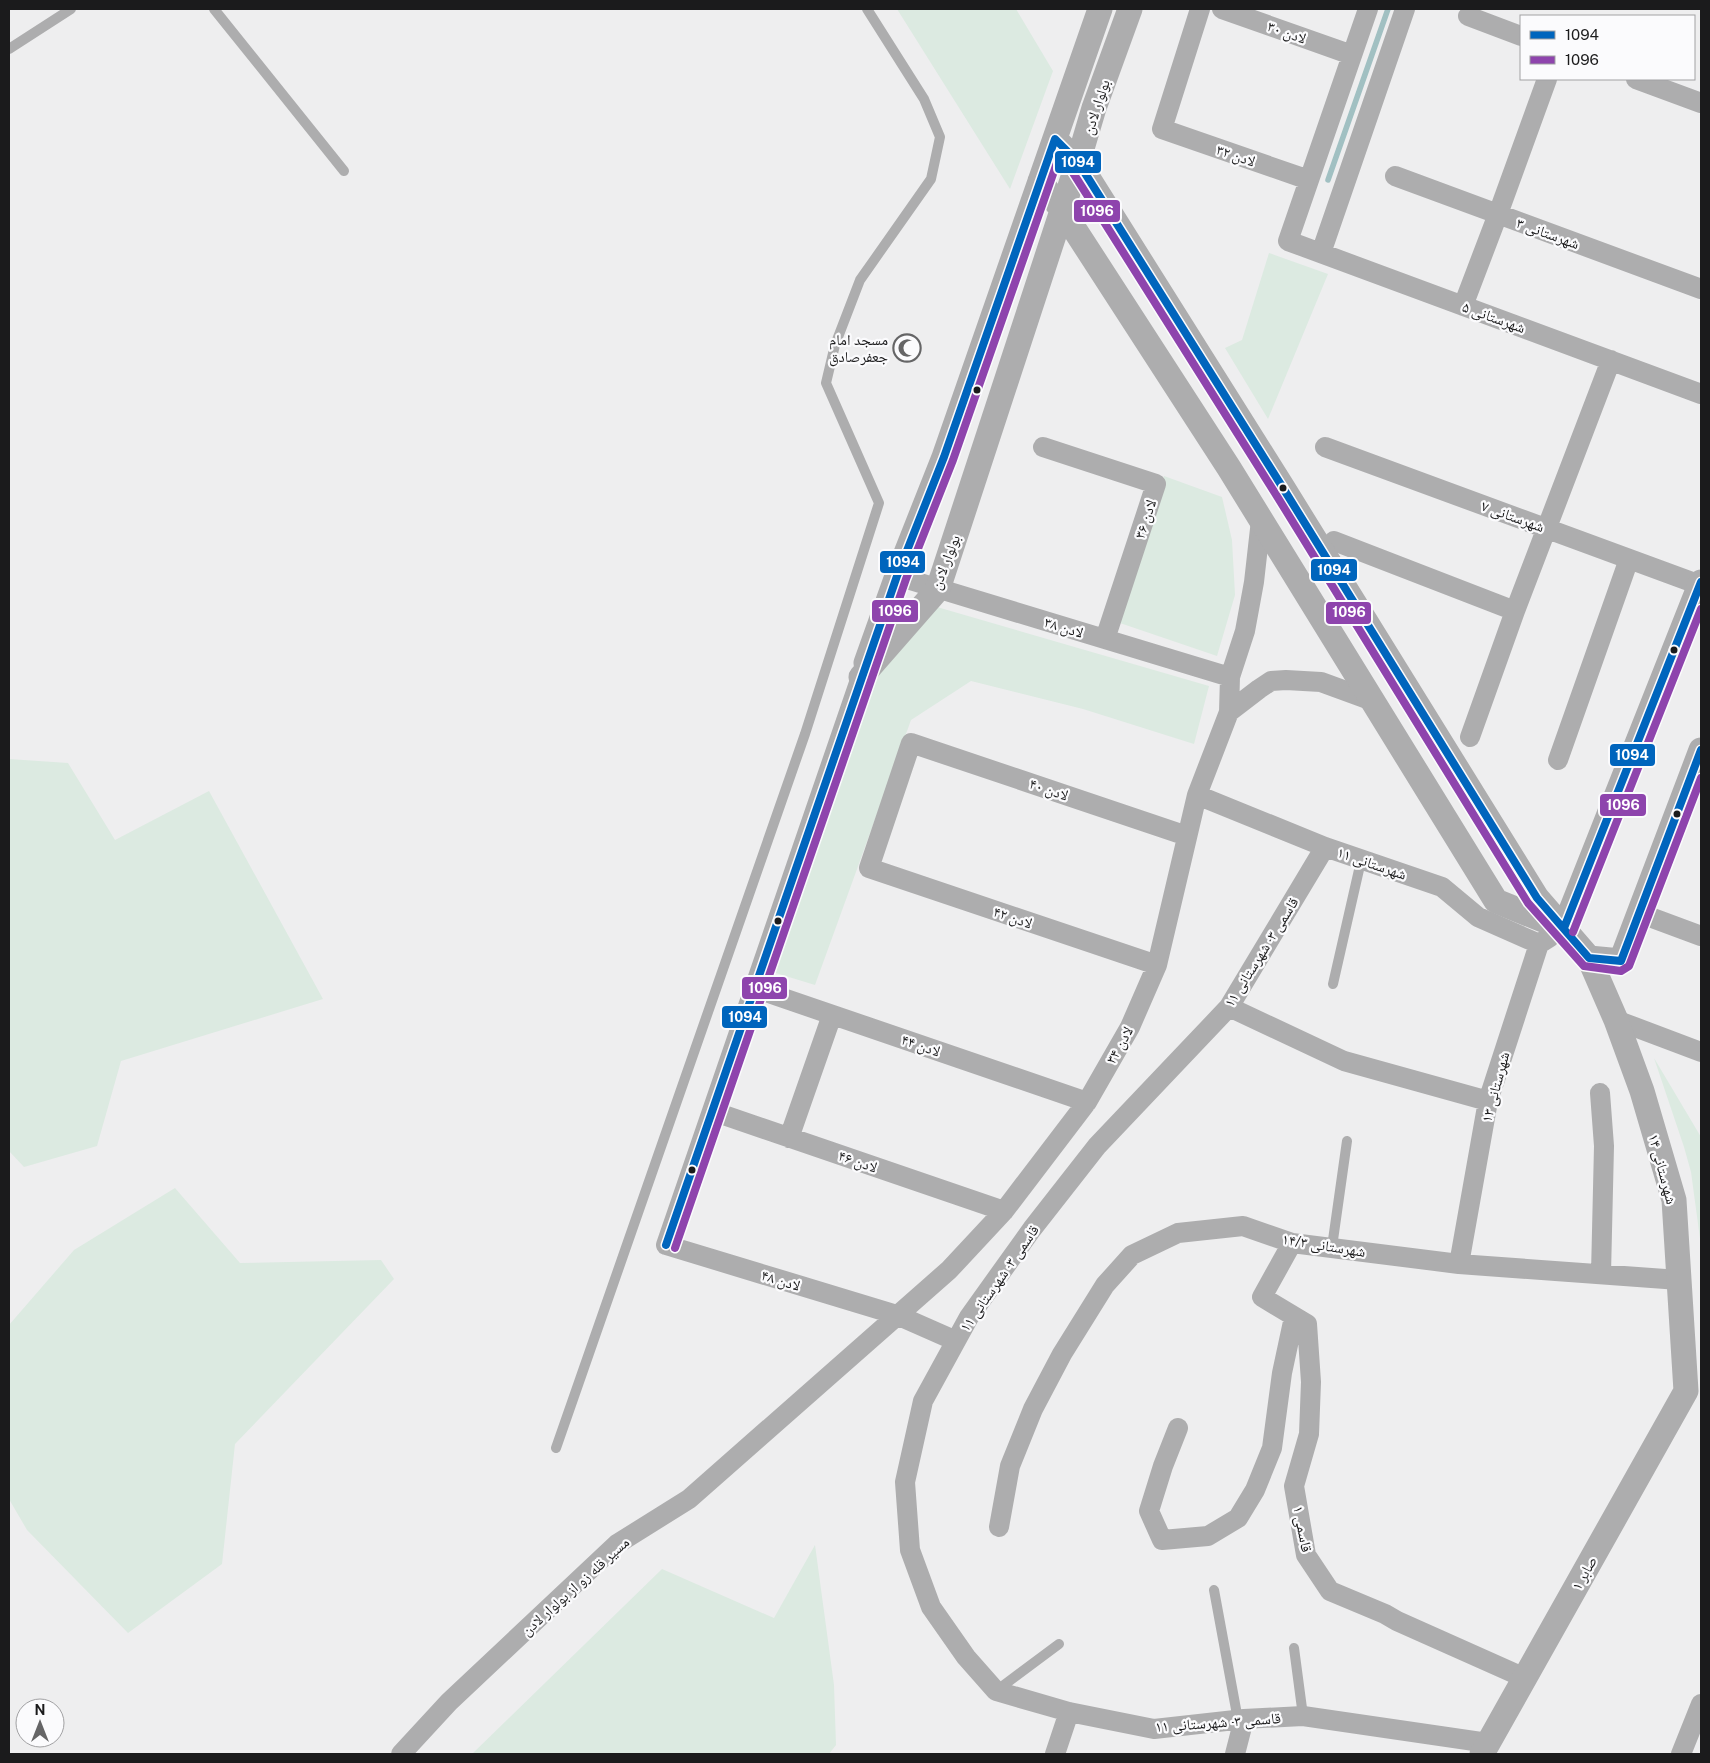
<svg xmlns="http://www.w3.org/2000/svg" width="1710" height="1763" viewBox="0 0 1710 1763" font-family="'Public Sans','Noto Naskh Arabic',sans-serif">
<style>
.green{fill:#dceae1}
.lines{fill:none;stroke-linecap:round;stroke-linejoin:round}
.stream{stroke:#a1c0c2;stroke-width:5.5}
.service{stroke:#adadae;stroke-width:10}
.minor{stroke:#adadae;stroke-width:20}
.tertiary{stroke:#adadae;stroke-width:25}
.bus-1-casing{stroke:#fbfbfd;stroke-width:11}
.bus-2-casing{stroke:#fbfbfd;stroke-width:11}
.bus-1{stroke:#0065bd;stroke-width:8}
.bus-2{stroke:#8e44ad;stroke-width:8}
.bus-dot{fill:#1b1b1c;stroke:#fbfbfd;stroke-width:2}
.labels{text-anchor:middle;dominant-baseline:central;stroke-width:4.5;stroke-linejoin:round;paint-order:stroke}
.street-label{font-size:15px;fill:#1b1b1c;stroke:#fbfbfd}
.poi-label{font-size:15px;fill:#1b1b1c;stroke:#fbfbfd;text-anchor:end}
.line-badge{stroke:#fbfbfd;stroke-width:2}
.badge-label{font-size:14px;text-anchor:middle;font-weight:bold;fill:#fff}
</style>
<rect width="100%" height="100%" fill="#eeeeef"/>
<!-- green -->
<path class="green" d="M897,9H1016L1053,71L1010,189Z
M1269,253L1328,274L1268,419L1225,348L1242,340Z
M1164,476L1222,497L1232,540L1235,595L1217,656L1114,621Z
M937,607L1209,686L1194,744L1083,709L971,681L911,720L815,985L766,970L853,714L892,648Z
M9,759L68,763L115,840L209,791L323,999L121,1061L97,1146L24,1167L9,1151Z
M1654,1058L1701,1137V1246L1691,1172L1684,1147Z
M175,1188L240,1263L381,1260L394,1279L235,1444L222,1564L128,1633L27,1530L9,1499V1325L74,1250Z
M815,1545L834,1685L836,1745L829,1754H472L662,1569L774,1618Z"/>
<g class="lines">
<!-- stream -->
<path class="stream" d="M1328,180L1388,9"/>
<!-- service -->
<path class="service" d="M214,9L344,171
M9,49L71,9
M1333,984L1361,861
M1332,1247L1347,1141
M556,1448L805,734L879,503L826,383L835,345L860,280L931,179L940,137L924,99L867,9
M1214,1590L1238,1720
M1294,1648L1303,1716
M996,1691L1059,1644"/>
<!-- minor -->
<path class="minor" d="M1200,9L1162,129L1309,180
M1222,9L1352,55
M1368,9L1288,241L1701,394
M1468,16L1521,36
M1636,79L1701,103
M1395,176L1701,289
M1321,253L1405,9
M1463,306L1498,214L1547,79
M1043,447L1156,484L1105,639
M1325,447L1700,585
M1334,541L1515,611
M897,576L1230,677
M861,677L666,1245L897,1315L956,1341
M1229,712L1259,689L1271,681L1286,680L1321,682L1373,701
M1470,737L1515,611L1611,360
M1558,760L1629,559
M1197,795L1325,847L1442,887L1478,917L1539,944
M1325,847L1229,1007L1097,1146L1032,1229L969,1317L923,1401L905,1482L910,1550L931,1607L966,1657L996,1691L1069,1712L1154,1729L1244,1719L1303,1716L1488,1743
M1639,913L1701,936
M1157,965L869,868L911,743L1187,836
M754,988L1087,1102
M1229,1007L1344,1061L1488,1101
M1616,1020L1701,1052
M1600,1093L1604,1146L1601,1274
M712,1111L1004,1211
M789,1138L832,1015
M1292,1243L1262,1297L1307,1324L1311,1382L1309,1434L1294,1486L1306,1555L1330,1591L1385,1614L1397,1621L1525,1678
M1459,1264L1488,1101L1539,944L1550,937
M1178,1428L1163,1466L1149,1511L1162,1540L1208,1536L1238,1518L1255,1490L1272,1448L1282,1373L1294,1317
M999,1527L1010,1466L1033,1409L1062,1354L1105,1285L1132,1255L1178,1233L1243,1226L1292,1243L1459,1264L1679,1280
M401,1754L449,1702L617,1544L689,1499L949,1270L1004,1211L1087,1102L1130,1027L1157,965L1197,795L1229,712L1230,677L1245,631L1254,582L1261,520
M1055,1754L1069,1712
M1235,1754L1244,1719
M1681,1754L1701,1704"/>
<!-- tertiary -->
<path class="tertiary" d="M1055,139L1078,162L1283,488L1537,898L1589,958L1621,961L1701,750
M1040,181L1062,210L1229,468L1496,901L1560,927
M866,663L897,576L944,457L1100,9
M861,677L938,589L1078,162L1094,108L1130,9
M1564,928L1701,582
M1589,958L1616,1020L1642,1091L1674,1200L1686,1391
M1482,1754L1686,1391"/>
<!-- bus-1 casing -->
<g class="bus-1-casing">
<path id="bus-1" d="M1564,928L1701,582
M666,1245L897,576L944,457L1055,139L1078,162L1283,488L1537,898L1589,958L1621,961L1701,750"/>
</g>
<!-- bus-2 casing -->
<g class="bus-2-casing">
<path id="bus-2" d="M1573,932L1701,609
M675,1248L906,579L953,460L1059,157L1070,168L1275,493L1528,903L1584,966L1621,971L1629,966L1701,778"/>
</g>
<!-- bus-1 -->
<use href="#bus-1" class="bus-1"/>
<!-- bus-2 -->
<use href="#bus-2" class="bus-2"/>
</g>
<!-- icons -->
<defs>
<g id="mosque-ring" transform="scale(1.4375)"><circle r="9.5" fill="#fbfbfd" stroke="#656566" stroke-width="1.5"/><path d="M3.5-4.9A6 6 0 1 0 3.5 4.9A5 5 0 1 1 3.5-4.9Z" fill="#656566"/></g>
</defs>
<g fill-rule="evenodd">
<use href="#mosque-ring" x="907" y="348"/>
</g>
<!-- markers -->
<g class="bus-dot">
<circle cx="977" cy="390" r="4.5"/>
<circle cx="1283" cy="488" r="4.5"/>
<circle cx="1674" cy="650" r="4.5"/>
<circle cx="1677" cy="814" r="4.5"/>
<circle cx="778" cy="921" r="4.5"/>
<circle cx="692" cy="1170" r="4.5"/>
</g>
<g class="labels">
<!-- street labels -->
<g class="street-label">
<text transform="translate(1287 32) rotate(20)">لادن ۳۰</text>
<text transform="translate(1096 107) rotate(-72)">بولوار لادن</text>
<text transform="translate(1236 155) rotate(19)">لادن ۳۲</text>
<text transform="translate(1548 233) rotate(20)">شهرستانی ۳</text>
<text transform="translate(1494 317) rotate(20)">شهرستانی ۵</text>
<text transform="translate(1513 516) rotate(20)">شهرستانی ۷</text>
<text transform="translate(1145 519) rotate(-72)">لادن ۳۶</text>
<text transform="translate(945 562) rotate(-69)">بولوار لادن</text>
<text transform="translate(1064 627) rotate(17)">لادن ۳۸</text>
<text transform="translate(1049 789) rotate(19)">لادن ۴۰</text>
<text transform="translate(1372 863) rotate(19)">شهرستانی ۱۱</text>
<text transform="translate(1013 917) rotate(19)">لادن ۴۲</text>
<text transform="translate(1261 952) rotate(-58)">قاسمی ۳- شهرستانی ۱۱</text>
<text transform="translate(921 1045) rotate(19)">لادن ۴۴</text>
<text transform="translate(1119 1045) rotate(-61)">لادن ۳۴</text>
<text transform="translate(1495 1087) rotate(-75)">شهرستانی ۱۳</text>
<text transform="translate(858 1161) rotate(19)">لادن ۴۶</text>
<text transform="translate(1663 1169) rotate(75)">شهرستانی ۱۴</text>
<text transform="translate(1324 1245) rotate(9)">شهرستانی ۱۴/۳</text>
<text transform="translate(999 1278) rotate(-55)">قاسمی ۳- شهرستانی ۱۱</text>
<text transform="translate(781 1280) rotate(17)">لادن ۴۸</text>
<text transform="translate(1303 1529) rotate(79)">قاسمی ۱</text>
<text transform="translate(1584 1573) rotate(-61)">صابر ۱</text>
<text transform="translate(575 1586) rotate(-42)">مسیر قله زو از بولوار لادن</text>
<text transform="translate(1218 1722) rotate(-4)">قاسمی ۳- شهرستانی ۱۱</text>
</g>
<!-- poi labels -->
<g class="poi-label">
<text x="888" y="339">مسجد امام<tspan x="888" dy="17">جعفرصادق</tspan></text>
</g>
</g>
<g class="line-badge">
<rect x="1054" y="150" width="48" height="24" rx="5" fill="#0065bd"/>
<rect x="1073" y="199" width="48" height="24" rx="5" fill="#8e44ad"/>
<rect x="879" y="550" width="47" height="24" rx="5" fill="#0065bd"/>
<rect x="1310" y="558" width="48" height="24" rx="5" fill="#0065bd"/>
<rect x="871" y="599" width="48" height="24" rx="5" fill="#8e44ad"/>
<rect x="1325" y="601" width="47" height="24" rx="5" fill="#8e44ad"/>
<rect x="1609" y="743" width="47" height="24" rx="5" fill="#0065bd"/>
<rect x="1599" y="793" width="48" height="24" rx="5" fill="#8e44ad"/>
<rect x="741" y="976" width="47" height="24" rx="5" fill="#8e44ad"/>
<rect x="721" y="1005" width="47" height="24" rx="5" fill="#0065bd"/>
</g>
<g class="badge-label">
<text x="1078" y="167">1094</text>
<text x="1097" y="216">1096</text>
<text x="903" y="567">1094</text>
<text x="1334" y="575">1094</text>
<text x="895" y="616">1096</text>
<text x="1349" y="617">1096</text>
<text x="1632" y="760">1094</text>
<text x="1623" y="810">1096</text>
<text x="765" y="993">1096</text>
<text x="745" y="1022">1094</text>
</g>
<!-- border -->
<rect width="1710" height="1763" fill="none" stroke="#1b1b1c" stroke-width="20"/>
<!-- legend -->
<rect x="1520" y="15" width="175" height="65" fill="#fbfbfd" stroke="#a1a1a3"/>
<rect x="1530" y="31" width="25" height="8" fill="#0065bd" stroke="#a1a1a3"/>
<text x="1565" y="40" font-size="15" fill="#1b1b1c">1094</text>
<rect x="1530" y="56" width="25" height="8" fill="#8e44ad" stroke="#a1a1a3"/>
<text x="1565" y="65" font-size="15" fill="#1b1b1c">1096</text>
<!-- north arrow -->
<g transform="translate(40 1723)"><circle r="24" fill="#fbfbfd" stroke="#a1a1a3"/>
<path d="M0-4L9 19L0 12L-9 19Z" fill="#656566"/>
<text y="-8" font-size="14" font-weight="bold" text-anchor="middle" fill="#1b1b1c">N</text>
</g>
</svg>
